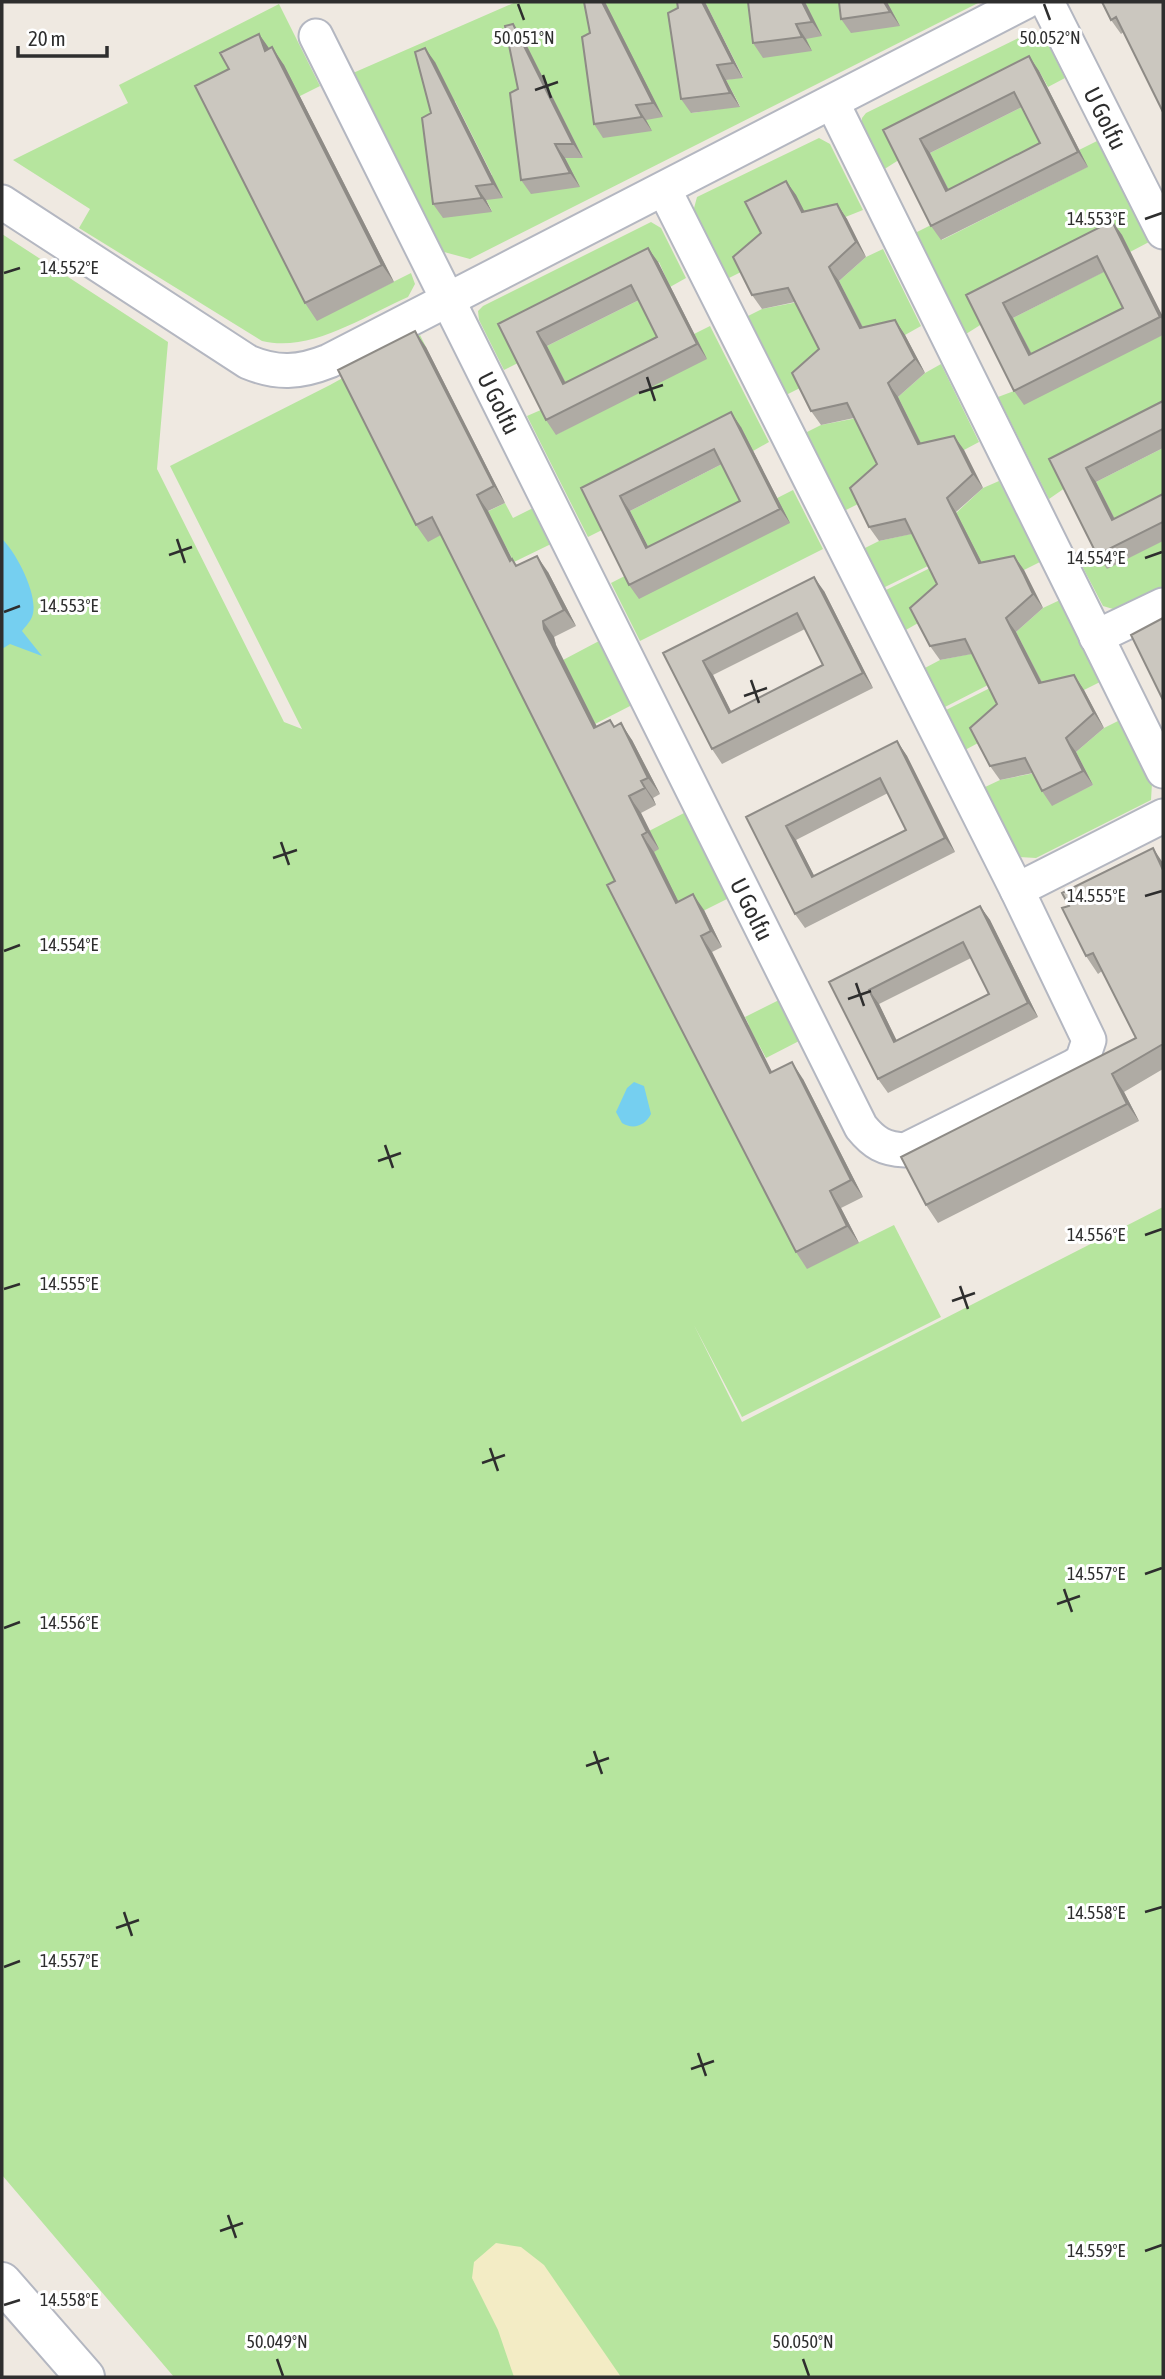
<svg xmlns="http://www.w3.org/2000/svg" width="1165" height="2379" viewBox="0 0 1165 2379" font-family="'Asap Condensed',sans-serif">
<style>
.green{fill:#b6e59e;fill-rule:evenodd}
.sand{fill:#f3ecc5}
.water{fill:#75cff0}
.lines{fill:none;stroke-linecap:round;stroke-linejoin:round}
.minor-casing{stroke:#b4b7c1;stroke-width:37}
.tertiary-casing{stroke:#b4b7c1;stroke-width:42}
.minor{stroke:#fff;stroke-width:33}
.tertiary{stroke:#fff;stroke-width:38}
.wall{fill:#afaba4;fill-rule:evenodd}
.shaded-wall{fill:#8e8b86}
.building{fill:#cbc7bf;stroke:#8e8b86;stroke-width:2;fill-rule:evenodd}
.ticks{fill:none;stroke:#2e2e2e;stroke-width:2.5}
.labels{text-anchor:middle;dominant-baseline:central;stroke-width:6;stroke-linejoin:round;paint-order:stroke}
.street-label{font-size:24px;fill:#2e2e2e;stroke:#fff}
.ticks-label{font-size:18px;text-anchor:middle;fill:#2e2e2e;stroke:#fff;stroke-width:6;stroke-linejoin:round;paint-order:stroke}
</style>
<rect width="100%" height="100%" fill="#efe9e1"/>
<!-- green -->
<path class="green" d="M516,2H684L692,113L740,106L726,80L743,77L705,2H756L795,17L811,15L805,2H847L899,26L887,2H980L470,259L444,252L353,73ZM534,61L583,158H565L579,187L520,107ZM455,101L492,175L475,178L492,211L432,132Z
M279,4L320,86L300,96L317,320L411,273L415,284L408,297C364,316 311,353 262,341L79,228L90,209L13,160L128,103L119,85Z
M1035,30L1044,35L1065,78L1048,87L1039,71L883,170L861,128L862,118L866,113Z
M1024,106L1050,157L956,205L930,153Z
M819,138L830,144L863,210L770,247L743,271L727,279L693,212L697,197Z
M1097,141L1149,242L1130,252L1122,236L966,334L915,233L933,224L942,240L1087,167L1079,150Z
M651,222L661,228L686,278L670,287L659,262L520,362L504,370L479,320L478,311L483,306Z
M2,234L168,342L157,469L284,722L302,729L170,466L330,385L420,335L426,347L428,541L505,503L513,518L533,508L551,544L514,562L503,541L574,682L563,660L599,641L632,705L595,724L587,709L571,717L649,831L686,812L729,898L687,919L618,902L749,1025L745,1017L781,999L801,1040L766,1058L759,1045L738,1056L807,1268L894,1225L941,1317L742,1417L694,1325L742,1422L1163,1207V2377H174L2,2175Z
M883,249L921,326L905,335L870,342L839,281L866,257Z
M1107,270L1133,322L1039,369L1013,318Z
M641,299L667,351L573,398L547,346Z
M798,302L829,363L802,387L786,395L746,317L762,309Z
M710,326L769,442L753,451L740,427L604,529L588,537L527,416L543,409L557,434L631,396L694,334Z
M1163,335V420L1049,499L998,397Z
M941,364L979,442L964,450L928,458L898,397L925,373Z
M857,418L887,479L860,503L844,511L805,433L821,425Z
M1163,448V513L1122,534L1096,482Z
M724,463L750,515L656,562L630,511Z
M999,481L1040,562L1024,570L988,577L956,513L983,488Z
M793,490L823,549L640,641L611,583Z
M915,533L930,565L883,588L863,549L879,541Z
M1163,541V586L1121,607L1113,609L1103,606L1080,562L1099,553Z
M932,567L947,598L920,622L904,631L884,591Z
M1060,600L1100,682L1084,690L1049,697L1016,632L1043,608Z
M975,653L990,684L943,708L923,669L940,660Z
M992,687L1008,718L980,742L965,750L944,711Z
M1120,720L1152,783L1151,800L1036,858L1019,857L983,788L1000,780L1035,773L1052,805L1093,785L1076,752L1104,728Z"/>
<!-- sand -->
<path class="sand" d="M496,2243L521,2247L544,2265L621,2377H514L498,2330L472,2278L474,2262Z"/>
<!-- water -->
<path class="water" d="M2,539C16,552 40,597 32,617C30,622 25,627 22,631L42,656L10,644L2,649Z
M634,1082L644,1086L651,1114C645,1126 633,1130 622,1123L616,1112L627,1088Z"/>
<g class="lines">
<!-- minor casing -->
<g class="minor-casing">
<g id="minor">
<path id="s1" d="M1047,2L1163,232"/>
<path id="s2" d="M316,36L861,1127C874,1143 884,1149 905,1150L1074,1066L1082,1061L1089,1040L1017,890L664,189"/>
<path d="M832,102L1163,771"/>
<path d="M2,202L248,362C277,374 299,373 329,361L1025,2"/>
<path d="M1096,637L1163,605"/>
<path d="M1017,890L1163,816"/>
</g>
</g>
<!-- tertiary casing -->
<g class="tertiary-casing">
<path id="tertiary" d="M2,2282L85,2377"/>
</g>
<!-- minor -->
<use href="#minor" class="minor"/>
<!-- tertiary -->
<use href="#tertiary" class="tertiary"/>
</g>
<!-- wall -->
<path class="wall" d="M584,2H605L663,117L646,120L652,131L603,138L594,124L590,33Z
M677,2H705L743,78L726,80L740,107L691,113L681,99L678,8Z
M805,2L822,36L806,39L812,51L763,58L753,43Z
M887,2L900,26L851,33L841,19Z
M1102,2H1163L1121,34L1111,20Z
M513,24L523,38L583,158H565L580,187L531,194L521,180L518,89Z
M259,34L269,49L284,65L394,282L317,321L305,303L229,69Z
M1029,56L1039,71L1088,167L941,240L931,226L883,130ZM1022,107L1040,143L949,190L930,153Z
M435,62L503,198L486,200L492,212L443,218L433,204L431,113Z
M786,181L796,195L804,211L837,204L847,219L866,257L839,281L863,327L895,320L905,335L925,373L898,397L921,443L954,436L964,450L983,488L956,512L982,563L1014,556L1024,570L1043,608L1016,632L1042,682L1074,675L1084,690L1104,728L1076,752L1093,785L1052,806L1042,791L1033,773L1000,780L990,766L997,704L972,654L940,660L930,646L937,584L912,534L879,541L869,527L877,464L854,418L821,425L811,411L819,349L795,302L762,309L752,295L761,233Z
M1112,221L1122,235L1163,317V335L1024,405L1014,391L966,295ZM1104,272L1123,308L1032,354L1013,318Z
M648,248L658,262L707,359L556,435L546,420L498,324ZM639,300L657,337L566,383L547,346Z
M426,347L505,503L488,511L512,559L517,566L548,572L576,626L554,637L556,645L597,727H614L632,740L660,794L653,798L656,805L641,813L659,849L654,852L678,901L704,910L722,947L712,952L772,1072L803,1079L863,1197L841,1208L859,1243L807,1269L796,1252L615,881L441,535L428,542L416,525Z
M1163,401V448L1096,482L1115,519L1163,494V541L1107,569L1097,555L1049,459Z
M741,427L790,523L639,599L629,585L581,488ZM722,464L740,501L648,547L630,511Z
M824,591L873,688L722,764L712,749L663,653ZM805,629L823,665L731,712L713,675Z
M897,741L907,756L955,852L805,928L795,914L746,817ZM888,793L906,830L814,876L796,840Z
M1163,863V1069L1124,1092L1139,1121L938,1223L926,1205L1136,1038L1102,971L1098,974L1086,956L1069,906Z
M980,906L990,920L1038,1017L888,1093L878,1079L829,982ZM971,958L989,994L897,1041L879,1004Z"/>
<!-- shaded-wall -->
<path class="shaded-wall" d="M602,2H605L663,117L653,103Z
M702,2H705L743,78L733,63Z
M802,2H805L822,36L812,22Z
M884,2H887L900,26L890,12Z
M513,24L523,38L583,158L573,144Z
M796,24L806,39L812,51L802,37Z
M259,34L271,51H265Z
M272,47L284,65L394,282L382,265Z
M425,48L435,62L503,198L493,184Z
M1029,56L1039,71L1088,167L1078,152Z
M717,65L726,80L740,107L730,93Z
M636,105L646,120L652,131L642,117Z
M920,139L930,153L956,205L946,191Z
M555,144L565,158L580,187L570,173Z
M786,181L796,195L812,226L802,212Z
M476,186L486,200L492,212L482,198Z
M837,204L847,219L866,257L856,242Z
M1112,221L1122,235L1163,317V321Z
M648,248L658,262L707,359L697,344Z
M829,267L839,281L870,342L860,328Z
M1003,303L1013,318L1039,369L1029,355Z
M895,320L905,335L925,373L915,359Z
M415,331L426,347L505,503L494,486Z
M537,332L547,346L573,398L563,384Z
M888,383L898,397L928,458L918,444Z
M731,412L741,427L790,523L780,509Z
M954,436L964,450L983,488L973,474Z
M1086,468L1096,482L1122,534L1112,520Z
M477,495L488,511L521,577L510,561Z
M620,496L630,511L656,562L646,548Z
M947,498L956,512L989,577L979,563Z
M537,556L548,572L576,626L564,610Z
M1014,556L1024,570L1043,608L1033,594Z
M814,577L824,591L873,688L863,673Z
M1006,618L1016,632L1049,697L1039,683Z
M543,621L554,637L556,645L606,745L594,728L544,629Z
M703,661L713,675L739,727L729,713Z
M1074,675L1084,690L1104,728L1094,713Z
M621,723L632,740L660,794L648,778Z
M1066,738L1076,752L1093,785L1083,771Z
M897,741L907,756L955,852L945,838Z
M641,781L653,798L656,805L645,788Z
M629,796L641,813L659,849L647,832Z
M786,826L796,840L822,891L812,877Z
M642,835L654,852L687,919L676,903Z
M1153,848L1163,863V870Z
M693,894L704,910L722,947L711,931Z
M980,906L990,920L1038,1017L1028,1003Z
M701,936L712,952L781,1090L770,1073Z
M869,990L879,1004L904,1056L894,1042Z
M792,1062L803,1079L863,1197L851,1180Z
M1112,1074L1124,1092L1139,1121L1127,1104Z
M830,1191L841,1208L859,1243L847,1226Z"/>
<!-- building -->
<path class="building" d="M584,2H602L653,103L636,105L642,117L594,124L582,37L590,33Z
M677,2H702L733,63L717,65L730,93L681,99L668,13L678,8Z
M748,2H802L812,22L796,24L802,37L753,43Z
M839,2H884L890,12L841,19Z
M1102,2H1163V112L1116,17L1111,20Z
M513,24L573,144H555L570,173L521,180L510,93L518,89L505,26Z
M259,34L265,51L272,47L382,265L305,303L195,86L229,69L220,53Z
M425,48L493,184L476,186L482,198L433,204L422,118L431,113L415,52Z
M1029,56L1078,152L931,226L883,130ZM1014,92L1040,143L946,191L920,139Z
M786,181L802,212L837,204L856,242L829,267L860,328L895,320L915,359L888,383L918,444L954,436L973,474L947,498L979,563L1014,556L1024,575L1033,594L1006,618L1039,683L1074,675L1094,713L1066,738L1083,771L1042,791L1025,758L990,766L970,728L997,704L965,639L930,646L910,608L937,584L905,519L869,527L850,488L877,464L847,403L811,411L792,373L819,349L788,288L752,295L733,257L761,233L745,202Z
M1112,221L1160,317L1014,391L966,295ZM1097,256L1123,308L1029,355L1003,303Z
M648,248L697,344L546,420L498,324ZM631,285L657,337L563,384L537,332Z
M415,331L494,486L477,495L510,561L512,559L516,566L537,556L564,610L543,621L544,629L594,728L610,720L614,727L621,723L648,778L641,781L645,788L629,796L647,832L642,835L676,903L693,894L711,931L701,936L770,1073L792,1062L851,1180L830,1191L847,1226L796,1252L607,885L615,881L432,517L416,525L338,370Z
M1163,401V429L1086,468L1112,520L1163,494V522L1097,555L1049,459Z
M731,412L780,509L629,585L581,488ZM714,449L740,501L646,548L620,496Z
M814,577L863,673L712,749L663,653ZM797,613L823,665L729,713L703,661Z
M1163,618V700L1131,635Z
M897,741L945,838L795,914L746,817ZM880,778L906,830L812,877L786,826Z
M1153,848L1163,870V1044L1112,1074L1127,1104L926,1205L901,1157L1136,1038L1093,953L1086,956L1062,908L1069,906L1062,893Z
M980,906L1028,1003L878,1079L829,982ZM963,942L989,994L894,1042L869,990Z"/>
<!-- ticks -->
<path class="ticks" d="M518,4L524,20M1044,4L1050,20M543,75L551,98M535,90L558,82M1145,219L1162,213M4,273L20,268M647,377L655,401M639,393L663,385M177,539L185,563M169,555L192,547M1145,558L1162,552M4,612L20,606M751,680L759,703M744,696L767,688M281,842L289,865M273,858L297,850M1145,896L1162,891M4,951L20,945M856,983L864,1006M848,999L871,991M385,1145L393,1168M378,1161L401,1153M1145,1235L1162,1229M960,1286L968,1309M4,1289L20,1284M952,1301L975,1293M490,1448L498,1471M482,1463L505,1455M1145,1574L1162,1568M1064,1589L1072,1612M1057,1604L1080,1596M4,1628L20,1622M594,1751L602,1774M586,1766L609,1758M124,1912L132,1936M1145,1912L1162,1907M116,1928L139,1920M4,1967L20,1961M698,2053L706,2076M691,2069L714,2061M228,2215L236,2238M220,2231L243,2223M1145,2251L1162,2245M4,2305L20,2300M277,2359L283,2376M803,2359L809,2376"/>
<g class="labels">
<!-- street labels -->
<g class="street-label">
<text stroke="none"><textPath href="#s1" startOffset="130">U Golfu</textPath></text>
<text stroke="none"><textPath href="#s2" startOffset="410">U Golfu</textPath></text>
<text stroke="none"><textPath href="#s2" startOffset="976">U Golfu</textPath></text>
</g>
</g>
<g class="ticks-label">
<text x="524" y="44">50.051°N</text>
<text x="1050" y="44">50.052°N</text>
<text x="1096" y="225">14.553°E</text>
<text x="69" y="274">14.552°E</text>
<text x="1096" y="564">14.554°E</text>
<text x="69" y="612">14.553°E</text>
<text x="1096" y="902">14.555°E</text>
<text x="69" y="951">14.554°E</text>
<text x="1096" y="1241">14.556°E</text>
<text x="69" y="1290">14.555°E</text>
<text x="1096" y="1580">14.557°E</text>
<text x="69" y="1629">14.556°E</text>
<text x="1096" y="1919">14.558°E</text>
<text x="69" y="1967">14.557°E</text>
<text x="1096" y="2257">14.559°E</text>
<text x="69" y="2306">14.558°E</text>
<text x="277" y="2348">50.049°N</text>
<text x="803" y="2348">50.050°N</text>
</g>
<!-- border -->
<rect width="1165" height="2379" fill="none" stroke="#2e2e2e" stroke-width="7"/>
<!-- scale -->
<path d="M18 46v10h89v-10" fill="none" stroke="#2e2e2e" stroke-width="3.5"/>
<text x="28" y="46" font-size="21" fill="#2e2e2e" stroke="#ffffff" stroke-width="5" paint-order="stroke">20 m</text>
</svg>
